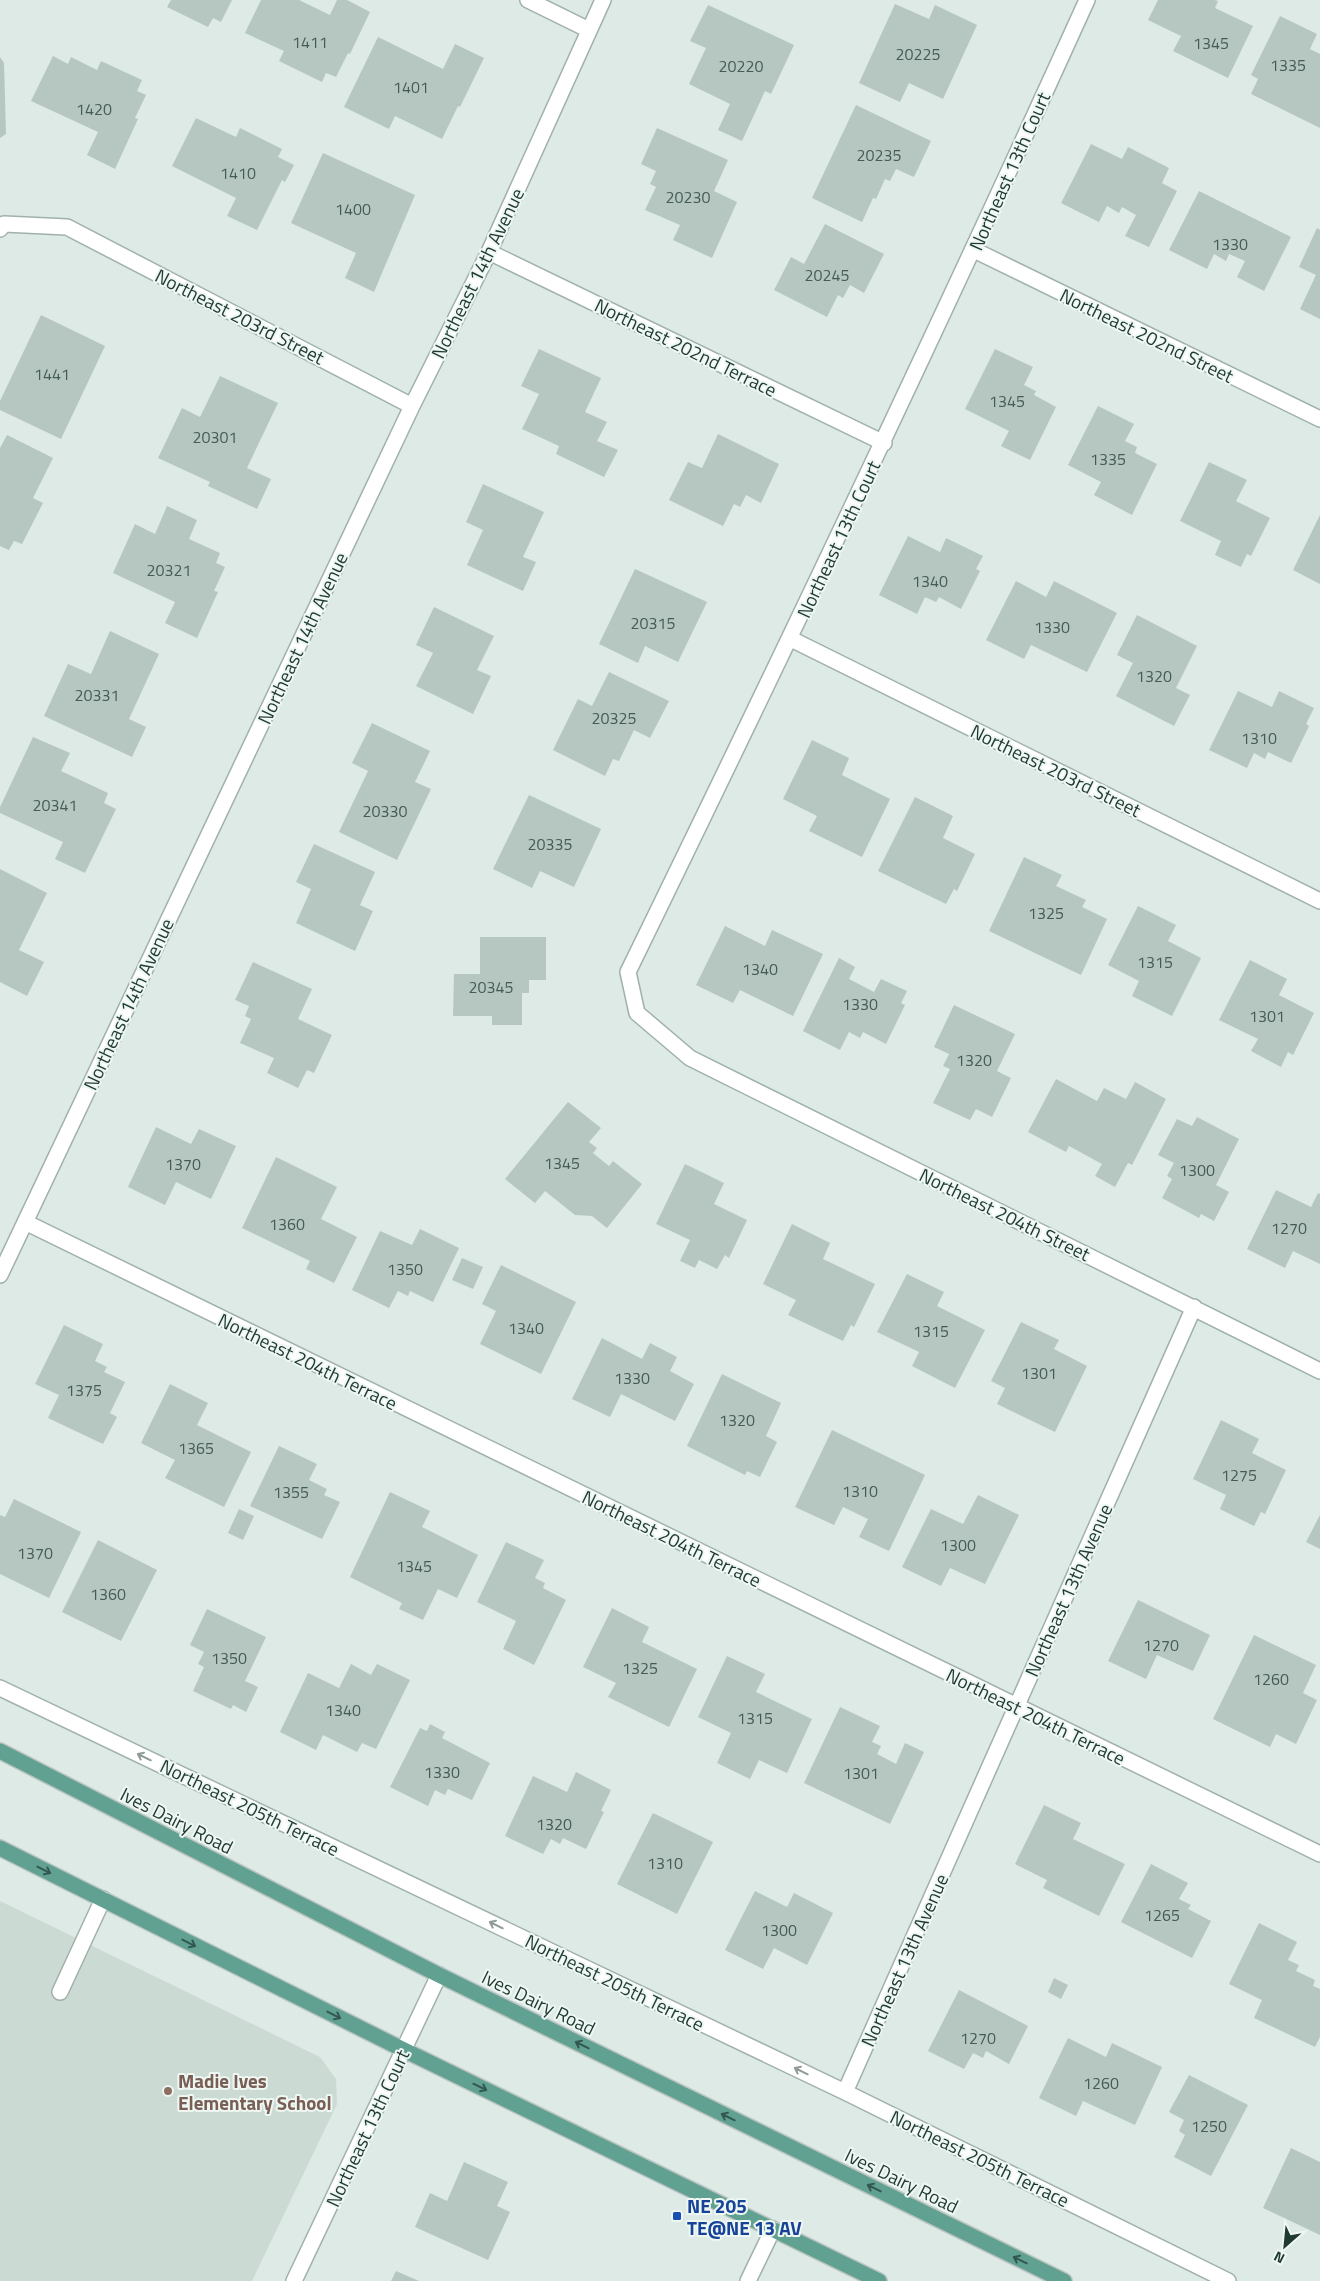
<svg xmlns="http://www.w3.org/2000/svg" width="1320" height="2281" viewBox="0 0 1320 2281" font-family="'Titillium Web',sans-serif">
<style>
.built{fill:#ccdad4}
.building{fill:#b6c7c1}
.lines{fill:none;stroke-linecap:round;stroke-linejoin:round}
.minor-casing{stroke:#a0b1ac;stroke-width:18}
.major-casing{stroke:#bcc4c2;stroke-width:18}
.minor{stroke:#fff;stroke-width:15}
.major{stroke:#61a192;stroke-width:15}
.oneway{stroke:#8f9c99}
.oneway2{stroke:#335850}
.education-dot{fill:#8d6e63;stroke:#eef7f2;stroke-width:2}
.transit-dot{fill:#1a4fb4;stroke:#eef7f2;stroke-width:2}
.labels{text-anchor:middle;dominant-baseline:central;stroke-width:4;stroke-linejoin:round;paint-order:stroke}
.number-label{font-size:16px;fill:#455c56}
.street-label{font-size:19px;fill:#1f3933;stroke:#eef7f2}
.education-label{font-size:19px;font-weight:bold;fill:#785e54;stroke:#eef7f2;text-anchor:start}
.transit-label{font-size:19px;font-weight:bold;fill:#164399;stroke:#eef7f2;text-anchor:start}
</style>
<rect width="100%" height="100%" fill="#ddeae5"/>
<!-- built -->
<path class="built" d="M0,1901L320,2057L336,2079L337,2104L252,2281H0Z"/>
<!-- building -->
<path class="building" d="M171,0H232L221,22L213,18L208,27L167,7Z
M261,0H299L330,15L337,0H347L370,12L350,54L348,53L336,77L326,73L322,82L279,61L284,51L245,33Z
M1158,0H1215L1218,1L1215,8L1253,26L1228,78L1173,51L1181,36L1148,20Z
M895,4L929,19L935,5L977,25L943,99L909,83L900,102L859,83Z
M708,5L794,45L771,94L765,91L742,141L718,130L730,104L689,84L706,48L690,41Z
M1280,16L1317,34L1310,49L1320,54V128L1251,94L1258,79L1251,75Z
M378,37L443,69L455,44L484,58L460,107L458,106L442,139L395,116L389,129L344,107Z
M53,56L68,64L71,57L97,70L101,61L142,80L137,91L146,95L135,118L138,119L115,169L87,155L98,132L31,101Z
M0,57L4,63L6,134L0,138Z
M856,105L931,141L914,177L896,169L890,181L885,179L876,199L873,198L862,222L812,198Z
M196,118L236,137L240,128L282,149L278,157L294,165L285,182L282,180L257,230L227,216L236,198L172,166Z
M657,128L728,160L714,191L737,202L712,258L673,240L680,225L645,210L656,187L650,184L656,171L641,164Z
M1091,144L1122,159L1128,147L1169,168L1162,183L1177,191L1149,247L1125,236L1136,215L1122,207L1119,213L1107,206L1099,222L1061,203Z
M323,153L415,195L374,292L345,278L356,253L291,223Z
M1199,191L1291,237L1264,291L1237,277L1245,261L1229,254L1226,261L1214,254L1207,269L1169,250Z
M825,224L884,254L864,293L850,285L843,298L838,295L827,317L774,290L791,257L804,264Z
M1317,228L1320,230V319L1300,309L1316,275L1299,267Z
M41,315L105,346L61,439L0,410V401Z
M539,349L601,378L585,412L607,422L597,441L618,450L604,477L556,454L559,446L522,429L539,394L521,386Z
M995,349L1033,367L1024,385L1036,391L1034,395L1056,407L1030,460L1001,446L1009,431L965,409Z
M220,376L278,403L247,468L271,479L257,509L208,486L210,482L158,458L182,408L200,417Z
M1098,406L1134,424L1125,441L1137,447L1135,453L1157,464L1132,515L1094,495L1101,482L1068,465Z
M718,434L779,464L761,503L746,495L740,507L734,504L723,526L669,500L688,462L702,468Z
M7,435L53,458L33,498L43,503L22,544L14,541L9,550L0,546V448Z
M1209,462L1247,480L1236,501L1270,518L1251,556L1247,554L1241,567L1215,555L1221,541L1180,521Z
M483,484L544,512L523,557L536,562L523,591L467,565L483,530L466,522Z
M167,506L197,520L189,539L220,553L216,563L225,567L214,591L218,592L197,638L165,623L175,602L113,573L135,524L155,534Z
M1320,515V584L1293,570Z
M908,536L940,552L946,538L983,556L976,569L980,571L961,609L939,597L936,602L925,597L917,614L879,595Z
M635,569L707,602L678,662L645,646L638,663L599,644Z
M1016,581L1046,597L1054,581L1117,613L1087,672L1031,645L1024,659L986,640Z
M434,607L494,636L477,670L491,676L473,714L416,686L433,653L416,645Z
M1137,615L1197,646L1176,688L1190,695L1174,726L1116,696L1133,663L1117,655Z
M110,631L159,654L129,719L146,727L132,757L44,716L68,664L91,674Z
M609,672L669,701L650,738L634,730L619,761L613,759L605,776L553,750L578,699L592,706Z
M1238,691L1272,707L1279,691L1314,708L1306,724L1309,726L1291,763L1268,752L1265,759L1254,753L1247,768L1209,750Z
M372,723L430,751L415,782L431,789L397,860L339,832L368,771L352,763Z
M33,737L70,753L61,771L108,793L104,803L116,809L85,873L55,859L63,842L0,813V807Z
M812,740L849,758L842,775L890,799L862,857L809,831L817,816L783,799Z
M529,795L601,829L574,887L540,871L532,888L493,869Z
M915,797L953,816L943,838L975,854L957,891L954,889L946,904L878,871Z
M314,844L375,872L360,905L373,911L355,951L296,923L311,889L296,882Z
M1024,857L1062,875L1056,886L1086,900L1082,907L1107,919L1081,975L989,931Z
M0,869L47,893L19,950L44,962L27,996L0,982Z
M1138,906L1176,925L1168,941L1201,958L1172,1016L1132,996L1139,981L1108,965Z
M725,926L765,946L772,930L823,954L793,1016L740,990L733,1003L696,985Z
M480,937H546V980H529V993H522V1025H492V1016H453L454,974H480Z
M839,958L855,967L849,979L874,992L881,979L907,991L901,1003L905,1005L886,1044L863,1032L860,1038L849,1032L840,1050L803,1031Z
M1250,960L1287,979L1279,995L1314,1013L1293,1055L1288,1052L1281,1067L1251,1051L1258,1039L1219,1020Z
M253,962L312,989L298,1019L332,1035L314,1073L307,1070L298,1088L267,1073L274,1058L240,1043L251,1019L245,1016L249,1006L235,1000Z
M954,1005L1015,1034L997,1071L1011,1078L992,1117L976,1109L970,1120L933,1103L950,1069L943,1066L949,1054L934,1047Z
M1056,1079L1097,1101L1104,1088L1126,1099L1135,1082L1166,1099L1132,1165L1128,1163L1115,1187L1095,1176L1102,1164L1069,1146L1066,1152L1028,1132Z
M568,1102L601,1128L589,1142L597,1148L593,1153L609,1166L613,1161L642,1184L607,1228L592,1216L575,1215L545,1191L535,1203L505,1179Z
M1197,1117L1239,1139L1216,1185L1229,1192L1214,1221L1201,1214L1199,1218L1162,1198L1172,1179L1167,1176L1174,1163L1158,1155L1177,1119L1192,1126Z
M156,1127L191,1144L199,1129L236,1146L211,1199L176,1182L165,1205L128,1187Z
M276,1157L337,1187L321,1219L357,1237L334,1283L306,1269L310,1261L242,1228Z
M685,1164L724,1183L714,1204L747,1220L729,1258L725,1255L717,1269L699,1260L695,1268L680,1261L690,1240L656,1224Z
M1276,1190L1311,1207L1318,1193L1320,1194V1264L1293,1251L1285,1268L1247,1249Z
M792,1224L830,1243L823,1259L875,1284L854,1327L851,1325L843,1341L788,1315L796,1300L763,1284Z
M420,1229L459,1248L433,1302L410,1291L408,1296L398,1291L389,1308L352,1290L380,1231L412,1245Z
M462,1258L483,1267L473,1289L452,1280Z
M501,1265L576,1302L541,1374L480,1344L496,1311L482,1304Z
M907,1274L944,1292L937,1306L985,1330L955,1388L912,1366L919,1352L877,1332Z
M1021,1322L1059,1340L1054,1349L1087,1366L1055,1432L997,1404L1005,1388L991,1381Z
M64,1325L103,1344L95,1361L107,1367L104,1372L125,1382L110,1413L117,1417L103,1444L48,1418L59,1395L35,1384Z
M602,1338L642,1359L650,1343L677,1357L670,1371L694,1384L675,1421L621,1394L610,1417L572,1399Z
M722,1374L781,1403L766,1436L777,1442L760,1477L747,1471L745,1475L687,1446Z
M170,1384L208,1403L197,1425L251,1452L224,1507L165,1478L175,1460L141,1443Z
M1221,1420L1259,1439L1252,1453L1286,1470L1265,1514L1261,1512L1254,1526L1220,1509L1226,1495L1193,1479Z
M832,1430L925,1475L889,1551L859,1537L868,1519L843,1507L834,1525L795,1507Z
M279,1446L317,1464L309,1480L327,1489L324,1495L340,1502L322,1539L250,1506Z
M390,1492L430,1511L422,1527L478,1555L457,1598L438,1589L423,1620L399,1609L402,1603L350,1577Z
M978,1495L1019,1515L985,1584L950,1568L941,1586L902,1567L931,1509L963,1524Z
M14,1499L81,1532L49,1598L0,1574V1515L5,1517Z
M239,1509L254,1516L243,1540L228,1533Z
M1320,1515V1549L1306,1542Z
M98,1540L157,1570L121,1641L62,1612Z
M506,1542L544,1560L535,1578L545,1583L543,1588L566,1600L534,1665L503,1649L516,1621L477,1602Z
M1138,1600L1210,1635L1193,1671L1157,1655L1146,1679L1108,1661Z
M612,1608L649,1627L642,1642L697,1669L669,1727L608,1697L616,1683L583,1667Z
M207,1609L266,1637L245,1681L258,1687L246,1712L233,1705L231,1709L193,1691L204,1667L198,1664L204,1652L190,1645Z
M1254,1635L1316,1665L1303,1693L1317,1700L1296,1744L1276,1734L1270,1747L1213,1719Z
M727,1656L765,1674L756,1692L812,1719L787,1773L759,1760L750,1779L717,1763L731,1733L698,1717Z
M351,1664L371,1675L377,1664L410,1680L376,1749L362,1743L357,1752L323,1735L316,1750L280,1732L308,1673L339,1688Z
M840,1707L880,1726L872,1742L881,1746L877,1754L896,1764L905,1743L924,1752L890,1824L804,1783Z
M430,1724L445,1732L442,1738L490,1763L472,1800L448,1789L445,1795L435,1790L428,1806L390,1787L420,1728L427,1731Z
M576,1772L611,1790L601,1811L604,1812L586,1849L563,1838L560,1844L551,1839L543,1854L505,1836L533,1776L567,1792Z
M1044,1805L1081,1823L1073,1839L1125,1864L1099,1916L1043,1888L1047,1880L1015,1864Z
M653,1813L713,1842L677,1914L617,1884Z
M1151,1864L1188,1883L1179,1899L1191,1905L1188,1909L1211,1921L1192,1958L1121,1922Z
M755,1891L787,1907L794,1893L833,1913L807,1965L774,1948L763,1969L725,1950Z
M1259,1923L1297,1942L1288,1960L1299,1965L1296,1971L1315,1980L1313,1986L1320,1989V2037L1315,2047L1254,2018L1262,2000L1229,1984Z
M1054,1978L1068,1985L1061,1999L1048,1992Z
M959,1990L1028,2026L1009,2064L986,2051L983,2058L973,2053L964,2069L928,2051Z
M1068,2038L1106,2057L1112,2043L1162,2067L1135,2125L1083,2101L1076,2116L1039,2098Z
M1189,2075L1248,2105L1211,2176L1174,2157L1185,2135L1179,2131L1184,2120L1169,2112Z
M1291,2148L1320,2162V2235L1263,2208Z
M464,2162L508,2182L497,2206L510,2212L488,2260L415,2227L430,2193L447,2201Z
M396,2271L419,2281H391Z"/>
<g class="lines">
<!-- minor casing -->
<g class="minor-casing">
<path id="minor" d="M528,0L589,30
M1087,0C939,327 785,650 628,972L637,1013L690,1058L1320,1371
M0,229L4,224L67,227L412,406
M974,250L1320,419
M489,252L884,443
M791,639L1320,901
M25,1222L1320,1854
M0,1275L412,406L489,252L603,0
M0,1688L845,2092L1228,2281
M60,1992L103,1899
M845,2092L1194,1307
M294,2281L439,1975
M748,2281L773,2229"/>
</g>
<!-- major casing -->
<g class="major-casing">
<path id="major" d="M0,1751L439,1975L1064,2281
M0,1848L404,2050L879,2281"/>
</g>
<!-- minor -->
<use href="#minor" class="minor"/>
<!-- major -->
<use href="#major" class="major"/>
</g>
<!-- one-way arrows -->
<defs><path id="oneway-shaft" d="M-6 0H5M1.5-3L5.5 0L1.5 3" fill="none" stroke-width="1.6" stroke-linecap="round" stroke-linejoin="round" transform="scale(1.25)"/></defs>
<g class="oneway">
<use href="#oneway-shaft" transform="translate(144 1757) rotate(-154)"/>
<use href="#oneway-shaft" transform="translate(496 1925) rotate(-154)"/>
<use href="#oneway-shaft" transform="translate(801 2071) rotate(-154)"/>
</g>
<g class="oneway2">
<use href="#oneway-shaft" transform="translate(44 1870) rotate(27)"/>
<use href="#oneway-shaft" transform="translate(189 1943) rotate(27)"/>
<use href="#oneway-shaft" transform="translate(334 2015) rotate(27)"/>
<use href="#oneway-shaft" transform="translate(582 2045) rotate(-154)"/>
<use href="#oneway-shaft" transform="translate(480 2087) rotate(26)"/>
<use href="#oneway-shaft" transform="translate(728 2117) rotate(-154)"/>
<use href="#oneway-shaft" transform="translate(874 2188) rotate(-154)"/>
<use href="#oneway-shaft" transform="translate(1020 2260) rotate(-154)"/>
</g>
<!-- markers -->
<circle class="education-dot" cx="168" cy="2091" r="5"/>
<rect class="transit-dot" x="672" y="2211" width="10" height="10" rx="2.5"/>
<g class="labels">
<!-- number labels -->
<g class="number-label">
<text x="310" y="42">1411</text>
<text x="1211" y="43">1345</text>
<text x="918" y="54">20225</text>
<text x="1288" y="65">1335</text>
<text x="741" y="66">20220</text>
<text x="411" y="87">1401</text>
<text x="94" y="109">1420</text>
<text x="879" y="155">20235</text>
<text x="238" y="173">1410</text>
<text x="688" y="197">20230</text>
<text x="353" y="209">1400</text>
<text x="1230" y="244">1330</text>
<text x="827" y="275">20245</text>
<text x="52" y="374">1441</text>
<text x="1007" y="401">1345</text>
<text x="215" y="437">20301</text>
<text x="1108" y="459">1335</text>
<text x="169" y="570">20321</text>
<text x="930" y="581">1340</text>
<text x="653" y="623">20315</text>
<text x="1052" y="627">1330</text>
<text x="1154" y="676">1320</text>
<text x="97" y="695">20331</text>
<text x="614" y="718">20325</text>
<text x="1259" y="738">1310</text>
<text x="55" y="805">20341</text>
<text x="385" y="811">20330</text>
<text x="550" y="844">20335</text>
<text x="1046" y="913">1325</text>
<text x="1155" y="962">1315</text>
<text x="760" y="969">1340</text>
<text x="491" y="987">20345</text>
<text x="860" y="1004">1330</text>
<text x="1267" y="1016">1301</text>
<text x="974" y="1060">1320</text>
<text x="562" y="1163">1345</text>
<text x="183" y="1164">1370</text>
<text x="1197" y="1170">1300</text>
<text x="287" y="1224">1360</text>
<text x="1289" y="1228">1270</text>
<text x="405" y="1269">1350</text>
<text x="526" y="1328">1340</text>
<text x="931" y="1331">1315</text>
<text x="1039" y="1373">1301</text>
<text x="632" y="1378">1330</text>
<text x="84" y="1390">1375</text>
<text x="737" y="1420">1320</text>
<text x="196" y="1448">1365</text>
<text x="1239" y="1475">1275</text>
<text x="860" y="1491">1310</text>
<text x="291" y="1492">1355</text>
<text x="958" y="1545">1300</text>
<text x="35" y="1553">1370</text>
<text x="414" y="1566">1345</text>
<text x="108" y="1594">1360</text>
<text x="1161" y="1645">1270</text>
<text x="229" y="1658">1350</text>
<text x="640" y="1668">1325</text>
<text x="1271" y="1679">1260</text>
<text x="343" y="1710">1340</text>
<text x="755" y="1718">1315</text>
<text x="442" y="1772">1330</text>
<text x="861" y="1773">1301</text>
<text x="554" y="1824">1320</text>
<text x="665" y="1863">1310</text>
<text x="1162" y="1915">1265</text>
<text x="779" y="1930">1300</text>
<text x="978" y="2038">1270</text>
<text x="1101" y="2083">1260</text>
<text x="1209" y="2126">1250</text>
</g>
<!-- street labels -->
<g class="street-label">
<text transform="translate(1009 171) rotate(-66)">Northeast 13th Court</text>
<text transform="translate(477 273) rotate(-64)">Northeast 14th Avenue</text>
<text transform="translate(240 316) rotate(27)">Northeast 203rd Street</text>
<text transform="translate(1147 335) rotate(26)">Northeast 202nd Street</text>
<text transform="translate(686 347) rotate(26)">Northeast 202nd Terrace</text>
<text transform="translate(838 539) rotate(-65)">Northeast 13th Court</text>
<text transform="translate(302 638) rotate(-65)">Northeast 14th Avenue</text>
<text transform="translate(1056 770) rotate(26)">Northeast 203rd Street</text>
<text transform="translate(128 1004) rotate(-65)">Northeast 14th Avenue</text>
<text transform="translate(1005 1214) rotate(26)">Northeast 204th Street</text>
<text transform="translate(308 1361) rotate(26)">Northeast 204th Terrace</text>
<text transform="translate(672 1538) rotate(26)">Northeast 204th Terrace</text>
<text transform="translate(1068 1590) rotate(-66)">Northeast 13th Avenue</text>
<text transform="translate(1036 1716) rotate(26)">Northeast 204th Terrace</text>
<text transform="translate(250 1807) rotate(26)">Northeast 205th Terrace</text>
<text transform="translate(177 1820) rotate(27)">Ives Dairy Road</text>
<text transform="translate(904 1960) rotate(-66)">Northeast 13th Avenue</text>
<text transform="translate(615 1982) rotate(26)">Northeast 205th Terrace</text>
<text transform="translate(539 2002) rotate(26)">Ives Dairy Road</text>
<text transform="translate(367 2128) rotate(-65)">Northeast 13th Court</text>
<text transform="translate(980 2158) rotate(26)">Northeast 205th Terrace</text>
<text transform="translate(902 2180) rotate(26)">Ives Dairy Road</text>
</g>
<!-- education labels -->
<g class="education-label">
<text x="178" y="2080">Madie Ives<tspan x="178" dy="22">Elementary School</tspan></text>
</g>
<!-- transit labels -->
<g class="transit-label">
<text x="687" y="2205">NE 205<tspan x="687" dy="22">TE@NE 13 AV</tspan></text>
</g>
</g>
<!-- north arrow -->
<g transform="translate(1285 2246) rotate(207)" stroke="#eef7f2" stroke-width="4" paint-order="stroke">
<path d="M0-4L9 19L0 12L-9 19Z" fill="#1f3933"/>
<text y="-8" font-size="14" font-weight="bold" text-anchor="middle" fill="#1f3933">N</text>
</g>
</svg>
